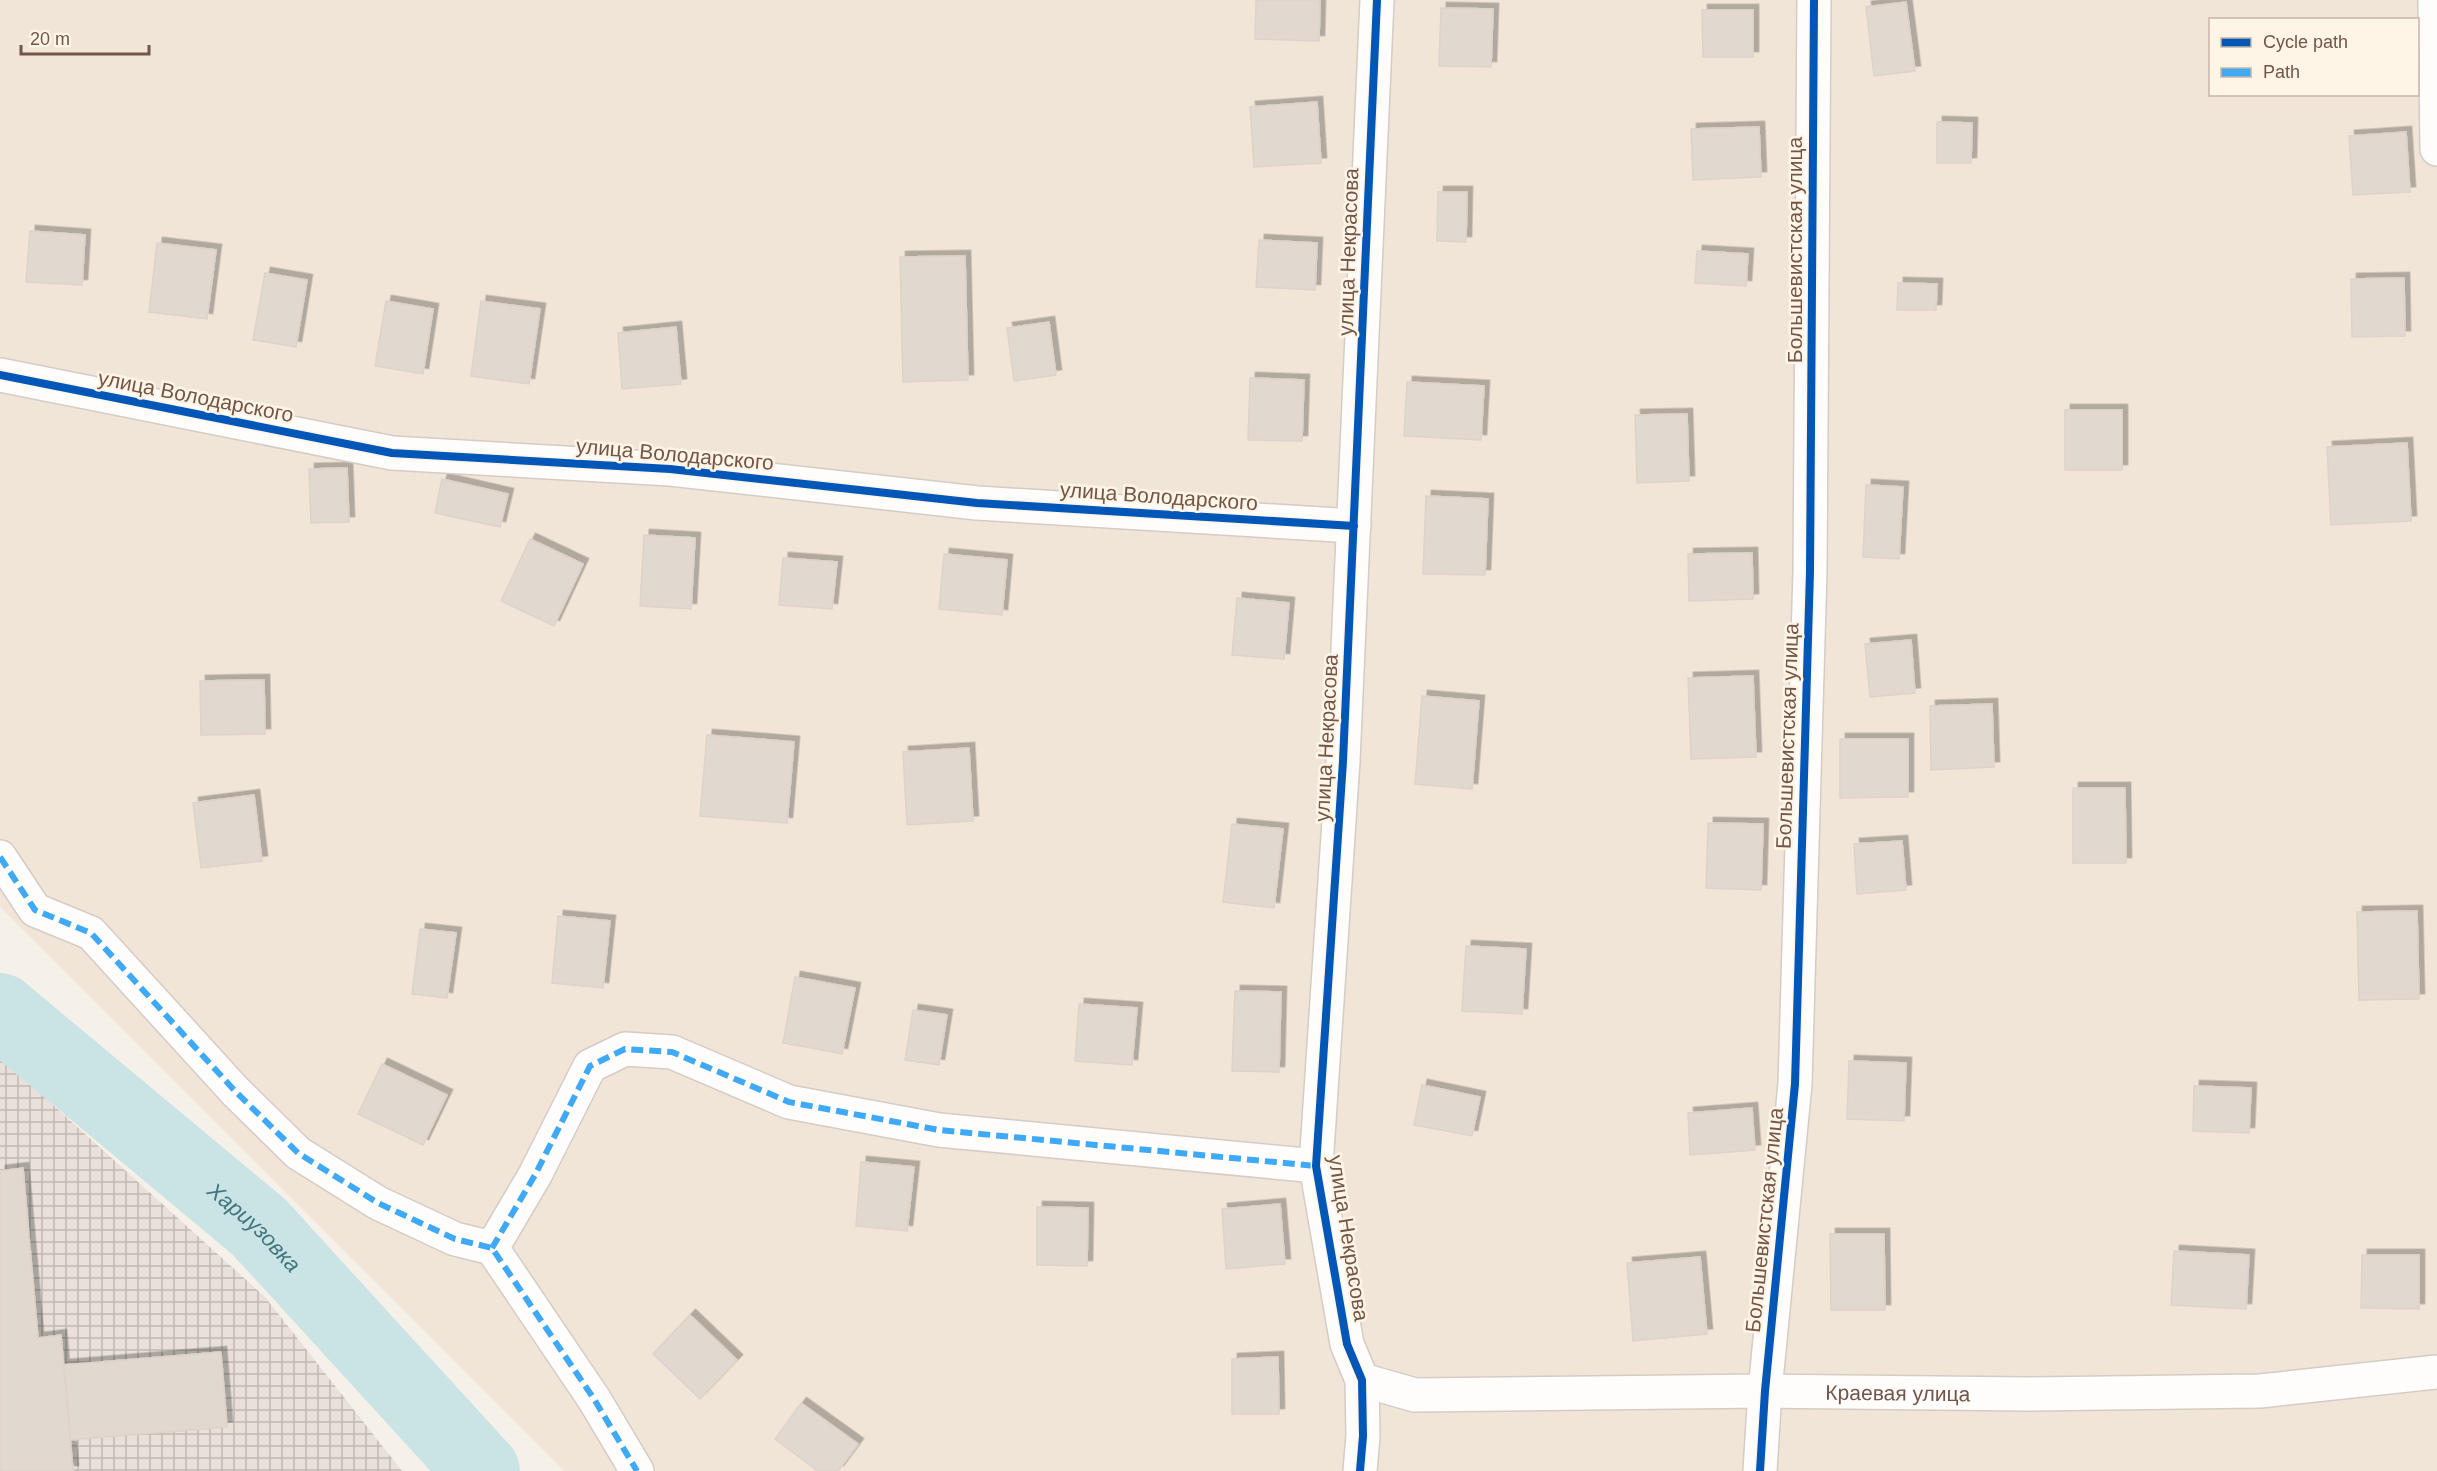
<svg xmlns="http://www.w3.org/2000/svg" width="2437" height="1471" viewBox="0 0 2437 1471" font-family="Helvetica,sans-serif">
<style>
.residential{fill:#f1e5d8;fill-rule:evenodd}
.industrial{fill:url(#industrial-grid)}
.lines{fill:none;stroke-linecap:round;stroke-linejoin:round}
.river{stroke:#cae4e5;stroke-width:76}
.building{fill:#e1d8d0;stroke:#ded3ca;stroke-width:1.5;filter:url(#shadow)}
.minor-casing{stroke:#d4ccc5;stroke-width:36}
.minor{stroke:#fefdfc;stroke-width:33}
.quiet{stroke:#3fa9f5;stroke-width:6;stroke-dasharray:12 6;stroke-linecap:butt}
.cycleway-casing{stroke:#fff5e7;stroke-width:11}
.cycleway{stroke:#0057b8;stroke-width:8}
.labels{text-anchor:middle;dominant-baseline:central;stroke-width:5;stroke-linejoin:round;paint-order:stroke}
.street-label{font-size:21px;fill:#725649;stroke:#fff5e7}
.water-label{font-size:22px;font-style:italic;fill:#41767e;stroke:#fff5e7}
</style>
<defs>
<pattern id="industrial-grid" width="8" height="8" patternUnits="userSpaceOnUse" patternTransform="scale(1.5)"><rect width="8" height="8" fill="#e8e0d9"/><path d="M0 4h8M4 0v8" fill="none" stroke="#c0b8b2"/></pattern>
<filter id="shadow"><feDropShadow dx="5.5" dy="-5.5" stdDeviation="0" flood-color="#0004"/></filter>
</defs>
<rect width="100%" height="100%" fill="#f5f0e8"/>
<!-- residential -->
<path class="residential" d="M0,0H2437V1471H564L0,907ZM2210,20H2418V94H2210Z"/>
<!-- industrial -->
<path class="industrial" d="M0,1057L265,1297L402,1471H0Z"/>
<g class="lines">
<!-- river -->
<path class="river" id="s1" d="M0,1011L259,1227L482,1471"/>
</g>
<!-- building -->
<path class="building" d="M1256,0H1320L1319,41L1255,39Z
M1906,2L1915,71L1874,76L1866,7Z
M1441,8L1493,9L1491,67L1439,66Z
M1702,10H1753V57H1703Z
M1317,102L1321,163L1254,167L1250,107Z
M1937,122L1972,123L1971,163H1937Z
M1759,127L1761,177L1693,180L1691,129Z
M2406,132L2410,192L2353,195L2349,136Z
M1438,192H1467L1466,242L1437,241Z
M30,231L85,235L82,285L26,282Z
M1259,240L1317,243L1315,290L1256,287Z
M157,243L216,250L207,319L149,312Z
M1697,251L1748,254L1746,286L1695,283Z
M965,256L968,380L903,382L900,257Z
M265,273L307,280L296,347L253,340Z
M2404,278L2405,336L2352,337L2351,279Z
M1898,283L1937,284L1936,310H1897Z
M386,301L433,309L423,374L375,366Z
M481,301L540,309L529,384L471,376Z
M1049,322L1056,375L1014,381L1007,328Z
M676,327L681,384L622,389L618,333Z
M1250,378L1304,380L1302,441L1248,440Z
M1407,382L1484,386L1481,440L1404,436Z
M2065,410H2122V470H2065Z
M1687,414L1689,481L1637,483L1635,415Z
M2407,443L2411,521L2331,525L2327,447Z
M347,468L349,522L311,523L309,469Z
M442,479L508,494L500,527L435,513Z
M1866,485L1903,487L1899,559L1863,557Z
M1426,496L1488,499L1485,575L1423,574Z
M644,535L695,538L691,609L640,606Z
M530,539L583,564L554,626L501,601Z
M1752,553L1753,599L1689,601L1688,554Z
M944,554L1007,560L1002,615L939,609Z
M783,558L837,562L832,609L779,605Z
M1237,598L1289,603L1284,659L1232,655Z
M1911,640L1915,693L1870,697L1865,644Z
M1753,676L1756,757L1691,759L1688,678Z
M264,680L265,734L201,735L200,681Z
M1422,696L1479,701L1472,789L1415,784Z
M1992,704L1994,767L1931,770L1930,706Z
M707,735L794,742L787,823L700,816Z
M1840,739H1908V797L1840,798Z
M969,748L973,821L907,825L903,752Z
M2073,788H2125L2126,863H2073Z
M254,795L262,861L201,868L193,803Z
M1708,823L1763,824L1761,890L1706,888Z
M1232,824L1283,829L1274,908L1223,902Z
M1902,841L1906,890L1857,894L1854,844Z
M2417,911L2419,999L2359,1000L2357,912Z
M558,916L610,921L603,988L552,983Z
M420,929L456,933L447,998L412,994Z
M1466,946L1526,949L1522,1014L1462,1011Z
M795,977L855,988L842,1054L783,1043Z
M1235,991L1281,992L1279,1072L1232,1071Z
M1079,1004L1137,1008L1132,1065L1075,1061Z
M913,1010L947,1015L939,1065L905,1060Z
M1849,1061L1906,1063L1904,1121L1847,1119Z
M382,1064L447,1095L423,1145L358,1114Z
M1422,1085L1480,1097L1472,1136L1414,1125Z
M2194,1086L2251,1088L2249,1133L2193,1131Z
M1752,1108L1755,1150L1690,1155L1688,1113Z
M861,1162L914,1167L907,1231L856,1226Z
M23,1168L38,1338L61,1335L73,1471H0V1171Z
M1280,1204L1285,1264L1226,1269L1222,1209Z
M1037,1207L1088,1208L1087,1266L1037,1265Z
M1830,1234H1884L1885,1310H1831Z
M2174,1251L2249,1255L2246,1309L2171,1305Z
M2362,1255H2419V1309L2361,1308Z
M1700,1257L1707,1334L1633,1341L1627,1263Z
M690,1315L737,1360L700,1399L653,1354Z
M221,1352L227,1427L70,1440L64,1365Z
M1278,1357L1279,1414H1232V1359Z
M801,1403L858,1444L838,1471H818L775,1439Z"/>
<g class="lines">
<!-- minor casing -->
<g class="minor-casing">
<g id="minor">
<path d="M2435,0L2437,149"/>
<path d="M0,375L392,453L670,469L977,503L1354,526"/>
<path d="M0,857L35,910L91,933L235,1091L298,1153L378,1203L455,1239L492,1248L594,1399L637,1471"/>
<path d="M492,1248L535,1175L590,1066L625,1049L672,1052L789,1102L939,1130L1316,1166"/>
<path id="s2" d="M1362,1380L1415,1395L1765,1391L2026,1394L2260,1391L2437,1372"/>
<path d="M1360,1471L1363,1436L1362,1380L1347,1344L1316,1166L1343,761L1377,0"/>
<path d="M1760,1471L1765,1391L1795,1084L1810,571L1814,0"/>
</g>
</g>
<!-- minor -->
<use href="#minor" class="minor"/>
<!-- quiet -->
<path class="quiet" d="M0,857L35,910L91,933L235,1091L298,1153L378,1203L455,1239L492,1248L594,1399L637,1471
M492,1248L535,1175L590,1066L625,1049L672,1052L789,1102L939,1130L1316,1166"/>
<!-- cycleway casing -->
<g class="cycleway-casing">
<path id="cycleway" d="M0,375L392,453L670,469L977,503L1354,526
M1360,1471L1363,1436L1362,1380L1347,1344L1316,1166L1343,761L1377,0
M1760,1471L1765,1391L1795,1084L1810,571L1814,0"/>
</g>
<!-- cycleway -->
<use href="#cycleway" class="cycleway"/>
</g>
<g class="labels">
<!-- street labels -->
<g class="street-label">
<text transform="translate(1794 250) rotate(-90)">Большевистская улица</text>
<text transform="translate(1348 252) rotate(-88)">улица Некрасова</text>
<text transform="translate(196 396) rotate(11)">улица Володарского</text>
<text transform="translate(675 454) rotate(5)">улица Володарского</text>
<text transform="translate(1159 496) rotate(4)">улица Володарского</text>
<text transform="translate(1787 736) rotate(-88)">Большевистская улица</text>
<text transform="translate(1326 738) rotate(-87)">улица Некрасова</text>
<text transform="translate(1764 1220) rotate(-84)">Большевистская улица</text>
<text transform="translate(1349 1238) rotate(81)">улица Некрасова</text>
<text stroke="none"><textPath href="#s2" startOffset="538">Краевая улица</textPath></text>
</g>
<!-- water labels -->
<g class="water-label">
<text stroke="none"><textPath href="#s1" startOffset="334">Хариузовка</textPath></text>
</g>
</g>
<!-- legend -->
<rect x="2209" y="18" width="210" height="78" fill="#fff5e7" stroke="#c7b5a8" stroke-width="1.5"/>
<rect x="2221" y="38" width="30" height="9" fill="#0057b8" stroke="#c7b5a8" stroke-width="1.5"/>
<text x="2263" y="48" font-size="18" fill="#725649">Cycle path</text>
<rect x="2221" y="68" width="30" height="9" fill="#3fa9f5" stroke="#c7b5a8" stroke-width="1.5"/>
<text x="2263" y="78" font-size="18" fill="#725649">Path</text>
<!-- scale -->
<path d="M21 45v9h128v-9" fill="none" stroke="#725649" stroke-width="3"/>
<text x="30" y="45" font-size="18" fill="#725649" stroke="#fff5e7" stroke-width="4.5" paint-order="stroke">20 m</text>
</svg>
